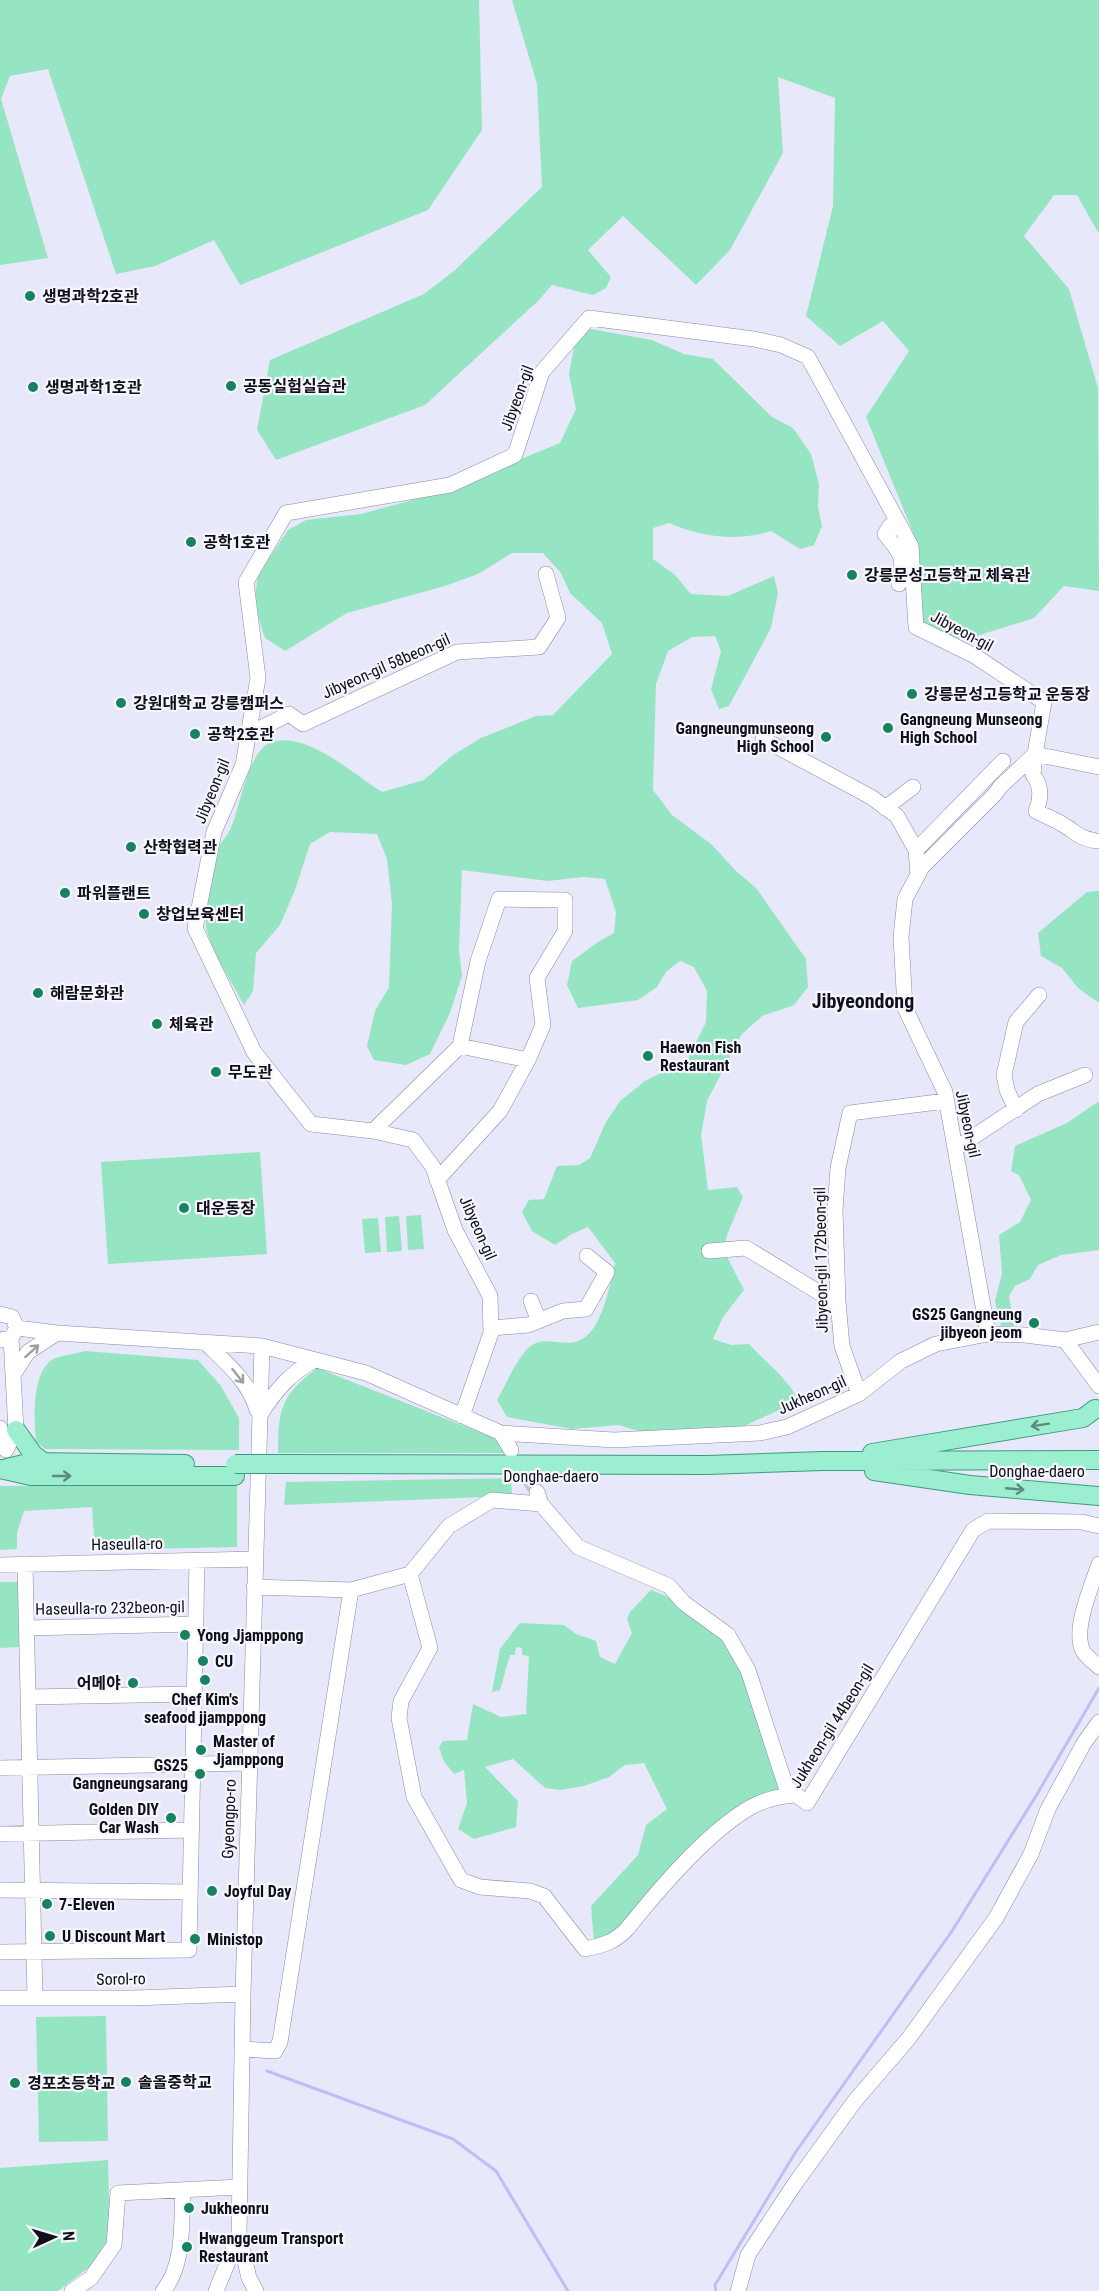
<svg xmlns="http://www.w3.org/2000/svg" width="1099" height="2291" viewBox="0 0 1099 2291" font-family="'Roboto Condensed','Noto Sans KR',sans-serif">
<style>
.green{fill:#95e5c2}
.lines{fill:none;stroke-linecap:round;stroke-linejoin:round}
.stream{stroke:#c1bdf4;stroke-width:3}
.minor-tunnel{stroke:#c8c7d9;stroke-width:15;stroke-dasharray:15 8;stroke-linecap:butt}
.minor-casing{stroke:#8a88a6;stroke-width:16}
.major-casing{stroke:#3f997c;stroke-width:20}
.minor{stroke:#fff;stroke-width:15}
.major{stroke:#9befd0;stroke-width:18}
.major-bridge-casing{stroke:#3f997c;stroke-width:20;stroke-linecap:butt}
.major-bridge{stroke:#9befd0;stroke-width:18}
.oneway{stroke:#9f9fa3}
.oneway2{stroke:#5c8a7e}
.poi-dot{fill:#16825f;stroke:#f6f6fd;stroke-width:2}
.labels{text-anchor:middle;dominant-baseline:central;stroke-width:4.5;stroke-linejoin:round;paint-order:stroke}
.poi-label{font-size:16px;font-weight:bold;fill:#100f1a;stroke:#f6f6fd;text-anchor:start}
.street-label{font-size:16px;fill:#100f1a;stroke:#f6f6fd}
.quarter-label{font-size:20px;font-weight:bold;fill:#100f1a;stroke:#f6f6fd}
</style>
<rect width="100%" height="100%" fill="#e8e8fb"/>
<!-- green -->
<path class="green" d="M0,0H479L482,130L428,210L240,285L214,240L155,266L116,274L48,69L10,76L1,99L48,258L0,265Z
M512,0H1099V234L1077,195H1054L1024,236L1069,289L1098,388L1099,591L1064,586L1034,618L964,640L916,627L914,535L866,417L909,351L883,321L840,346L806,316L833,206L835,98L778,77L783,153L730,250L696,285L623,216L588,250L611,277L606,288L593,295L552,285L538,301L425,405L276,460L257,430L270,360L424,294L455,270L542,187L537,84Z
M585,328L652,340L684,354L713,359L772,417L793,428L811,454L819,484L818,507L822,526L814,545L800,549L771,531C737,542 701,537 669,523L653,528V559L675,575L691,594L728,596L774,576L778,593L771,628L729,706L719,709L711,689L721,651L715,636L692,637L668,651L656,684L653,790L672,815L711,844L737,872L756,888L806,959L808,987L794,1005L762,1016L741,1035L707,1101L701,1135L708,1190L737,1187L743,1197L727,1235L724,1251L744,1290L723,1317L713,1339L731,1345L749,1344C765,1362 787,1378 797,1398L786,1407L737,1429L644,1433L619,1425L572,1429L507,1417L497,1400C506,1385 520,1349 536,1343C548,1338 566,1346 578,1341C602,1333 610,1284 615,1263L588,1227L572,1234L555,1245L532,1231L522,1212L529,1200L544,1199L557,1166L579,1165L590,1158L606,1122L620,1101L645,1081L688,1059L706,1022L707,991L694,967L680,961L666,972L657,987L638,1000L578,1008L567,985L572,961L598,942L614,933L616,912L605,879L583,877L548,881L462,870L459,950L462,976L450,1013L430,1054L406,1065L374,1060L367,1046L375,1011L389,987L392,904L387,859L377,834L330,832L310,844L295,890L280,925L256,953L253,991L244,1005C233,984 209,948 206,926C203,907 209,873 215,854C218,845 226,838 230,830C240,809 248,749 272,742C308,731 354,775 382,792L424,780L453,755L481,738L536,716L553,715L612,654L602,623L570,593L561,573L543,553H512L478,574L445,586L347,613L285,651L265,638L259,620L255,597L258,575L288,530L306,520L361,514L442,492L560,443L576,409L569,374L574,347Z
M1099,891V1003L1078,988L1062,968L1041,956L1038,933L1087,892Z
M1099,1101V1250L1061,1255L1038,1265L1030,1279L1015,1286L1009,1296L1014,1326H1001L995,1301L1002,1273L999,1235L1020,1222L1031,1200L1019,1175L1011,1171L1015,1146L1067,1123Z
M260,1152L267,1254L108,1264L101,1162Z
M421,1215L424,1249L408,1250L406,1216Z
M399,1216L402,1251L387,1252L385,1217Z
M378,1218L381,1252L365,1253L362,1219Z
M85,1351L198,1360L221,1386L239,1418V1450L45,1449L36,1442C34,1420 31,1373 53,1359C62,1355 76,1354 85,1351Z
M317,1368L497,1439L507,1453H278C278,1410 281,1395 317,1368Z
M511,1478L512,1496L284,1505L286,1482Z
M237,1484V1547L95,1550L92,1507L24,1511L17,1533V1549L0,1550V1486Z
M0,1582H18L19,1647L0,1648Z
M651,1590C678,1600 705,1616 725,1636C751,1662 772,1753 783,1791L752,1804L615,1939L594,1943L591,1906L638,1855L646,1825L667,1809L644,1763L625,1765L609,1777L584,1786L560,1790L545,1788L513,1759L485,1767L518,1801L516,1827L474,1839L458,1829L467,1803L464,1770L454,1774L443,1760L439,1747L443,1741L467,1740L473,1704L501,1717L526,1714L529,1656L522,1655V1648L516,1647L515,1655H510L500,1690L492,1692L500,1649L520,1623L564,1625L576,1634L596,1641L600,1657L615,1664L632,1633L627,1619L630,1612Z
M106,2016L108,2141L39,2142L36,2017Z
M108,2160L110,2237L100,2259L58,2291H0V2168Z"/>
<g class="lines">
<!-- stream -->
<path class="stream" d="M267,2071L453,2139L496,2171L568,2291
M716,2291L715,2285L795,2153L952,1931L1036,1796L1099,1688"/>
<!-- minor-tunnel -->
<path class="minor-tunnel" d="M516,1458L537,1492"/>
<!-- minor casing -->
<g class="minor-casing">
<path id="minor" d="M899,584C905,556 902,555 885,534L890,526H895L902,530
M249,734L289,714L303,724L457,652L539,647L558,618L546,574
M763,739L871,797L897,816L916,850L918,875
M885,808L913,787
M1096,841C1076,837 1078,833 1062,824C1054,819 1045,816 1036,811C1041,799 1042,786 1033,775L1035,754L1099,767
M916,850L1003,761
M460,1046L528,1060
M1016,1110L1007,1090L1004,1075L1016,1022L1039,995
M373,1131L460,1046L478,961L499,899L565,900V931L537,978L543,1025L528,1060L500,1111L437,1180
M955,1149L1038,1094L1085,1075
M709,1251L746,1248L838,1304
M531,1301L539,1321
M0,1314L12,1317L17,1328L11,1338L0,1340
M17,1328L57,1333L262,1346L366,1373L501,1433L614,1440L760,1433L787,1427L859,1394L901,1361L936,1344L988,1334L1025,1335L1065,1340L1099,1386
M491,1328L528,1325L563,1311L586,1309L607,1272L587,1256
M1065,1340L1099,1332
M205,1342C225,1362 249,1381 257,1410
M13,1375L28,1352L57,1333
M859,1394L842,1346L838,1302L835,1210L838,1168L850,1113L946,1101
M260,1415C275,1391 290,1373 315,1360
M462,1416L491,1333L490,1296L455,1230L433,1167L413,1140L373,1131L311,1124L254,1052L195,928L214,832L243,765L258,678L246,582L286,513L450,485L515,455L542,372L589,318L754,339L781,345L808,357L911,546L916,627L975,656L1044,702L1035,754L1000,787L995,794L922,867L905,899L901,937L905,1008L945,1092L988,1334
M0,1428L6,1450L16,1430L11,1338
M501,1433L511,1450
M537,1492L541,1504L578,1547L669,1586L684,1603L728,1635L748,1670L786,1787L807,1803L973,1530L988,1521L1082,1522L1099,1526
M25,1564L35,1997
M1099,1564C1092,1585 1072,1630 1083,1651C1086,1657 1094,1662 1099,1667
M0,1565L255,1559
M410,1574L430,1648L401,1701L399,1718L414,1797L461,1880L480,1887L530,1891L544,1896L585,1949C604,1945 613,1943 627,1929C659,1889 707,1832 751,1807C764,1800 781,1796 795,1795
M254,1587L351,1590L410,1574L449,1526L492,1500L541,1504
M27,1628L195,1624
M28,1697L194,1694
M0,1768L249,1763
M0,1834L191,1830
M0,1890L190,1892
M0,1952L189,1950L197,1561
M0,1998H134L243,1994
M243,2049L275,2051L280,2042L351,1590
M72,2291L91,2278L114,2245L118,2193L240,2187
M163,2291C185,2265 181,2222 183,2190
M216,2291L239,2235
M256,2291L249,2278L239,2235L243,1994L262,1346
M738,2291L748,2255L794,2185L854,2102L909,2038L996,1918L1031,1854L1048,1809L1084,1743L1099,1722"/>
</g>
<!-- major casing -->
<g class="major-casing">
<path id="major" d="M16,1430L33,1454L43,1462
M872,1453L1083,1418L1095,1409
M284,1464L707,1465L823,1461L1099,1460
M7,1468L32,1462L185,1464
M0,1469L31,1476H235
M874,1471L970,1485L1099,1496"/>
</g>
<!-- minor -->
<use href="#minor" class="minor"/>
<!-- major -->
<use href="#major" class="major"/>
<!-- major-bridge casing -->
<g class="major-bridge-casing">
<path id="major-bridge" d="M235,1464H284"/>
</g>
<!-- major-bridge -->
<use href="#major-bridge" class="major-bridge"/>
</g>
<!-- one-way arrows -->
<defs><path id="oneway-shaft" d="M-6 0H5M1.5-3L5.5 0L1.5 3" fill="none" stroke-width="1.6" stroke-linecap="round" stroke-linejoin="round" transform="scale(1.5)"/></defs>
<g class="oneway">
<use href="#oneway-shaft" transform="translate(32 1351) rotate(-42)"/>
<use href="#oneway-shaft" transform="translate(238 1376) rotate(52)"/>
</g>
<g class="oneway2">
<use href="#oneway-shaft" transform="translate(1040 1425) rotate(171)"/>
<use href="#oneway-shaft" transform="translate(62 1476)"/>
<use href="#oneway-shaft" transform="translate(1015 1489) rotate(5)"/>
</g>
<!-- markers -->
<g class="poi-dot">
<circle cx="30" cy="296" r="6"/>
<circle cx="231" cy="386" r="6"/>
<circle cx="33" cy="387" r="6"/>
<circle cx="191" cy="542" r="6"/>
<circle cx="852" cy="575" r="6"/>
<circle cx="912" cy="694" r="6"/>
<circle cx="121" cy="703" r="6"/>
<circle cx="888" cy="728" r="6"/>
<circle cx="195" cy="734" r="6"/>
<circle cx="826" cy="737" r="6"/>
<circle cx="131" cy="847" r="6"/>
<circle cx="65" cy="893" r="6"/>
<circle cx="144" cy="914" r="6"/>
<circle cx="38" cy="993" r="6"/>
<circle cx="157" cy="1024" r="6"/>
<circle cx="648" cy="1056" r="6"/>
<circle cx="216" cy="1072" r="6"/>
<circle cx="184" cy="1208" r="6"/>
<circle cx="1034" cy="1323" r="6"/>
<circle cx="185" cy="1635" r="6"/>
<circle cx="203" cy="1661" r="6"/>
<circle cx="205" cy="1680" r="6"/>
<circle cx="133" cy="1683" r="6"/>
<circle cx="201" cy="1750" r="6"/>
<circle cx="200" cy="1774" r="6"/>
<circle cx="171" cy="1818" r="6"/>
<circle cx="212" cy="1891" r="6"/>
<circle cx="47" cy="1904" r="6"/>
<circle cx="50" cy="1936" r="6"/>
<circle cx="195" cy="1939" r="6"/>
<circle cx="126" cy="2082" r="6"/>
<circle cx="15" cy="2083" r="6"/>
<circle cx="189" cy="2208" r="6"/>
<circle cx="187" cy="2247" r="6"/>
</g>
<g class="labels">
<!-- poi labels -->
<g class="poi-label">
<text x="42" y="296">생명과학2호관</text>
<text x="243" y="386">공동실험실습관</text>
<text x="45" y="387">생명과학1호관</text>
<text x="203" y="542">공학1호관</text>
<text x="864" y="575">강릉문성고등학교 체육관</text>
<text x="924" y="694">강릉문성고등학교 운동장</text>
<text x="133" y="703">강원대학교 강릉캠퍼스</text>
<text x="900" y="719">Gangneung Munseong<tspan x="900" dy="18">High School</tspan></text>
<text x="814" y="728" text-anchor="end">Gangneungmunseong<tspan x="814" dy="18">High School</tspan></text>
<text x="207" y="734">공학2호관</text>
<text x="143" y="847">산학협력관</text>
<text x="77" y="893">파워플랜트</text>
<text x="156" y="914">창업보육센터</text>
<text x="50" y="993">해람문화관</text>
<text x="169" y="1024">체육관</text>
<text x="660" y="1047">Haewon Fish<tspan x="660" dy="18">Restaurant</tspan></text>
<text x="228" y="1072">무도관</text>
<text x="196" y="1208">대운동장</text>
<text x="1022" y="1314" text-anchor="end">GS25 Gangneung<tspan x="1022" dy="18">jibyeon jeom</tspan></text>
<text x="197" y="1635">Yong Jjamppong</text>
<text x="215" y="1661">CU</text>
<text x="121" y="1683" text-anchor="end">어메야</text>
<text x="205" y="1699" text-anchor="middle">Chef Kim's<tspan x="205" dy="18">seafood jjamppong</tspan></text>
<text x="213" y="1741">Master of<tspan x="213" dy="18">Jjamppong</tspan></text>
<text x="188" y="1765" text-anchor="end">GS25<tspan x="188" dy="18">Gangneungsarang</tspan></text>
<text x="159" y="1809" text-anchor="end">Golden DIY<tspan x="159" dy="18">Car Wash</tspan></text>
<text x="224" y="1891">Joyful Day</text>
<text x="59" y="1904">7-Eleven</text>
<text x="62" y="1936">U Discount Mart</text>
<text x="207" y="1939">Ministop</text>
<text x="138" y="2082">솔올중학교</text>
<text x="27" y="2083">경포초등학교</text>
<text x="201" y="2208">Jukheonru</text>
<text x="199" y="2238">Hwanggeum Transport<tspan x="199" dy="18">Restaurant</tspan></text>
</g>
<!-- street labels -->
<g class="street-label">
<text transform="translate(517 398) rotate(-70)">Jibyeon-gil</text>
<text transform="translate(962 631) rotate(28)">Jibyeon-gil</text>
<text transform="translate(386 666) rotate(-24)">Jibyeon-gil 58beon-gil</text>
<text transform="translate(212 791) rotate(-68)">Jibyeon-gil</text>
<text transform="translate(968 1124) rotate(78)">Jibyeon-gil</text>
<text transform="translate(478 1228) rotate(66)">Jibyeon-gil</text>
<text transform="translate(821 1260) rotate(-91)">Jibyeon-gil 172beon-gil</text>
<text transform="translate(812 1395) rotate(-24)">Jukheon-gil</text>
<text x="1037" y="1471">Donghae-daero</text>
<text x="551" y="1476">Donghae-daero</text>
<text transform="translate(127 1544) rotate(-1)">Haseulla-ro</text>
<text transform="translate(110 1608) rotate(-1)">Haseulla-ro 232beon-gil</text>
<text transform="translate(832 1726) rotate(-58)">Jukheon-gil 44beon-gil</text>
<text transform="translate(229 1819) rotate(-88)">Gyeongpo-ro</text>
<text transform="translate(121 1979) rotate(-1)">Sorol-ro</text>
</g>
<!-- quarter labels -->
<g class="quarter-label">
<text x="863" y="1001">Jibyeondong</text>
</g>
</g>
<!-- north arrow -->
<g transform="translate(54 2237) rotate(86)" stroke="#f6f6fd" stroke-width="4.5" paint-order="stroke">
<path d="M0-4.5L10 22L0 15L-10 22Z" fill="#100f1a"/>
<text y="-9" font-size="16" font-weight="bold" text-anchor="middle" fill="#100f1a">N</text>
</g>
</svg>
